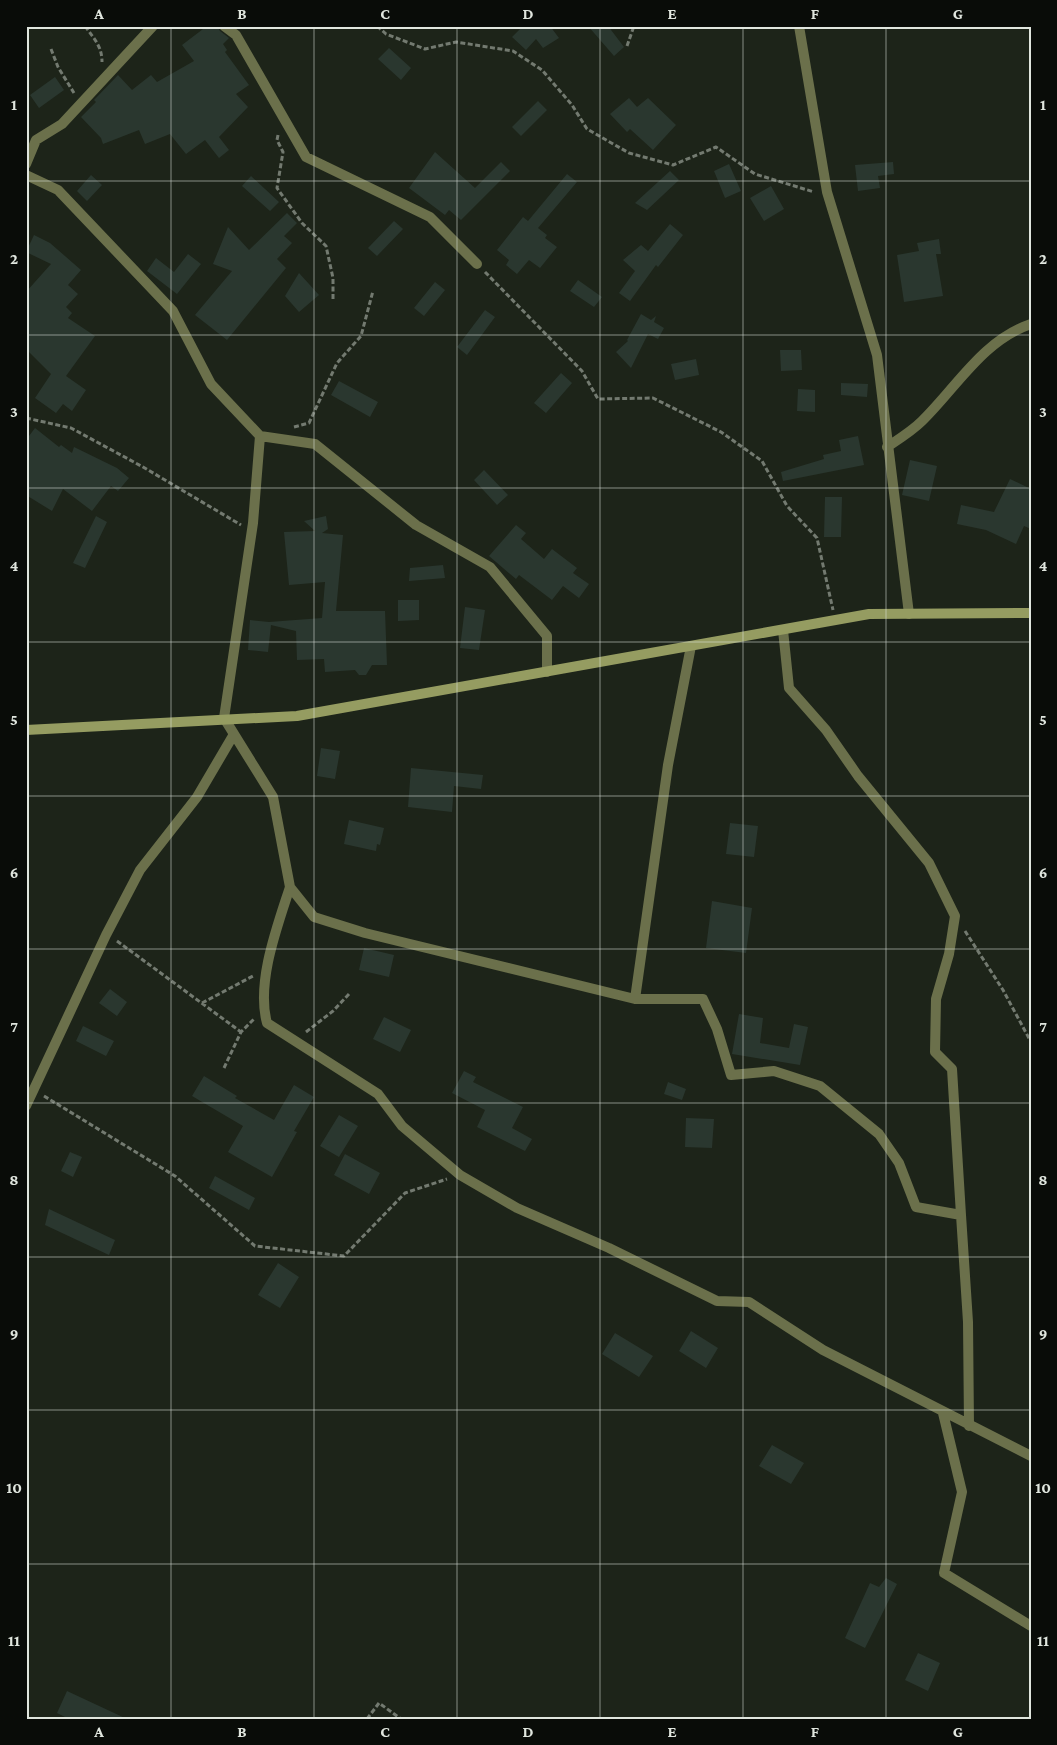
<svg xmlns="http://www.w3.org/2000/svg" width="1057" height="1745" viewBox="0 0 1057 1745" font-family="'Crimson Pro',serif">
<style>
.building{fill:#2a372f}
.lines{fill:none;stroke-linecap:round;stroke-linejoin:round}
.path{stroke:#737a70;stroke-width:3;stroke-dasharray:5 2.5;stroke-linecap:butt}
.minor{stroke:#6b704b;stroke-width:10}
.secondary{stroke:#959c61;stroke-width:10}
.grid{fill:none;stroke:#e0e6de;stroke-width:1;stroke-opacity:0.55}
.neatline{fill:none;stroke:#e0e6de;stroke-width:2}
.grid-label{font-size:16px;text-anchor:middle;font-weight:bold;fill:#e0e6de}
</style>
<rect width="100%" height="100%" fill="#1d2419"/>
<!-- building -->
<path class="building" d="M207,26H217L220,31L229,38L223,44L227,50L225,52L249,85L236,94L248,107L219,137L229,150L219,158L205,140L186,154L170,134L145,144L139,130L103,144L101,138L81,117L96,102L94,100L118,75L132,90L151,75L157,82L194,61L182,45Z
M523,26H550L559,38L543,48L536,39L526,50L512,37Z
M588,26H608L624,47L614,56Z
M389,48L411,68L401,80L378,59Z
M55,77L64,90L39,108L30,95Z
M629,98L637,107L648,98L676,125L653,150L630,129L627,132L610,114Z
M538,101L547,110L521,136L512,127Z
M435,152L475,188L501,162L510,171L461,220L449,210L445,215L409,188Z
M893,162L894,174L878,176L880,188L858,191L855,165Z
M729,164L741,191L725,198L714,171Z
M670,171L679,180L647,210L635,203Z
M567,174L577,182L538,228L547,235L545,238L557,247L540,268L529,260L517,274L506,265L509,260L497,250L523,217L528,221Z
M91,175L102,185L87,201L77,191Z
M251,176L279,202L270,211L242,186Z
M771,186L784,209L764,221L750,198Z
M287,213L297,223L284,236L292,243L277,259L286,268L227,340L195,315L232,271L213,264L228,227L249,250Z
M394,221L403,229L377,256L368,248Z
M670,224L683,235L658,267L656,265L630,301L619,293L635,271L623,260L641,245L648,251Z
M34,235L50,243L81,270L68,285L78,294L66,307L72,313L68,318L95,336L66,376L86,390L72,411L63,404L56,413L35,398L51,374L26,349V292L51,264L26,252Z
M939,239L941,254H936L943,296L904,302L897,255L919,251L917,243Z
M188,254L201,264L177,294L147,271L156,258L174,272Z
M299,273L319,295L299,312L285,296Z
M578,280L602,297L594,307L570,291Z
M435,282L445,290L424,316L414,308Z
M485,310L495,317L467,355L457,347Z
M641,314L651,320L656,316L654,322L664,328L658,339L648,334L631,368L616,352L628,341L627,340Z
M780,350H801L802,370L781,371Z
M696,359L699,375L675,380L671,364Z
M561,373L572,383L546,413L534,403Z
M339,381L378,402L370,417L331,395Z
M841,383L868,384L867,397L841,395Z
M798,389L815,390V412L797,411Z
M35,428L59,447L61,445L72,453L74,447L117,468L129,478L118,491L111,486L92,511L63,489L52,511L26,495V440Z
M858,436L864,465L783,481L781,472L824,459L823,455L841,451L839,440Z
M910,460L937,466L929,501L902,495Z
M484,470L508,495L497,505L474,480Z
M1010,479L1031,489V529L1024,526L1016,544L986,530L957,524L961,505L994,512Z
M825,497H842L841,537H824Z
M96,516L107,522L85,568L73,563Z
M326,516L328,529L322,533L343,535L336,611H385L387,665H372L366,675H359L355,670L325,672L324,659L297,660L296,631L271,625L268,652L248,650L250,620L269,622L322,618L325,582L289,585L284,532L315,531L304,521Z
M516,525L526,533L521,539L544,559L552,549L577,568L573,573L589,584L579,598L563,586L552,600L519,575L516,579L489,556Z
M443,565L445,578L409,581L410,568Z
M398,600H419V620L398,621Z
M465,607L485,610L479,650L460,648Z
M321,748L340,751L335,779L317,776Z
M411,768L483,775L481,789L454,786L452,812L408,807Z
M349,820L384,828L380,845L377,844L376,851L344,844Z
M730,823L758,826L754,857L726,854Z
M712,901L752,908L746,953L706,948Z
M364,948L394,955L389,977L359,970Z
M110,989L127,1002L117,1016L99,1003Z
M739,1014L763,1018L760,1043L789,1048L794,1024L808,1027L800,1065L732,1054Z
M384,1017L411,1030L400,1052L373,1039Z
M83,1026L114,1041L106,1056L76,1041Z
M464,1071L476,1077L473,1082L523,1107L512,1128L532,1139L525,1151L477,1127L485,1110L452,1093Z
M204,1076L237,1096L235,1098L274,1120L294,1085L314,1097L294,1131L297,1132L272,1177L228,1152L243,1126L192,1096Z
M668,1082L686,1089L682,1100L664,1094Z
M339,1115L358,1126L339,1157L320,1146Z
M686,1118L714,1119L712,1148L685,1147Z
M70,1152L82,1157L73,1177L61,1171Z
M345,1154L380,1173L369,1194L334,1175Z
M215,1176L255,1198L249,1210L209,1188Z
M49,1209L115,1240L109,1255L45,1225Z
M278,1263L299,1277L280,1308L258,1295Z
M691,1331L718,1348L706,1368L679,1351Z
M615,1333L653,1356L639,1377L602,1354Z
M772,1445L804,1463L791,1484L759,1466Z
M886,1578L897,1584L865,1648L845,1638L870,1583L879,1587Z
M918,1653L940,1663L928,1691L905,1680Z
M67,1691L127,1719H69L57,1713Z"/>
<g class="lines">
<!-- path -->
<path class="path" d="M85,26C94,39 102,46 102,62
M377,26L386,34L425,49L456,42L513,51L542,70L572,105L587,129L629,153L673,165L716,147L755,174L814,192
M627,46L634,26
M51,49L58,67L74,93
M278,135L277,140L283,152L277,188L302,223L326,246L333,278V299
M485,272L582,371L598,399L653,398L721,432L762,461L787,506L817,538L833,610
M26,418L71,428L143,467L241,525
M294,427L309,423L337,363L361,336L373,291
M965,931L1003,990L1031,1042
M117,941L241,1032
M202,1003L253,976
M306,1032L333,1011L350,993
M224,1068L241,1032L254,1019
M44,1096L175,1176L255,1246L344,1256L405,1193L447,1179
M367,1719L379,1703L401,1719"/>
<!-- minor -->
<path class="minor" d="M224,26L236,35L306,157L430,217L477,264
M799,26L827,192L877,355L909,614
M26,164L36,140L62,124L153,26
M26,175L58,190L173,311L211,384L260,436L253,523L224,718L273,797L290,887L314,917L365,933L635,999H703L717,1029L731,1075L774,1071L820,1086L879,1134L899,1163L916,1207L961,1215L968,1322L969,1426
M260,436L315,444L416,525L490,567L547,636V672
M887,447C899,439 912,431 922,421C956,388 983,340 1031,324
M783,630L789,688L826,730L858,776L929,863L955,916L949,954L936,999L935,1052L952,1069L961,1215
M290,887C277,927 256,983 267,1023L378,1094L402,1126L460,1175L517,1208L609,1248L717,1301L749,1302L823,1350L1031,1456
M635,999L668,765L691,646
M26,1106L106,935L140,870L197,797L234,734
M943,1413L962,1492L944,1573L1031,1626"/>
<!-- secondary -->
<path class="secondary" d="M26,730L297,716L869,614L1031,613"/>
</g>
<!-- grid -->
<path class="grid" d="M171,26V1719M314,26V1719M457,26V1719M600,26V1719M743,26V1719M886,26V1719M26,181H1031M26,335H1031M26,488H1031M26,642H1031M26,796H1031M26,949H1031M26,1103H1031M26,1257H1031M26,1410H1031M26,1564H1031"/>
<!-- border -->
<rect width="1057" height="1745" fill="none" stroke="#090c08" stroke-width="55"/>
<rect x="28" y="28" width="1002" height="1690" class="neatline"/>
<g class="grid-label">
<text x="99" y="19">A</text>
<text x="242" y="19">B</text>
<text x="385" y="19">C</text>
<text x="528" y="19">D</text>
<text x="672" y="19">E</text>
<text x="815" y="19">F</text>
<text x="958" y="19">G</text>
<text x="14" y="110">1</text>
<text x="1043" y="110">1</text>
<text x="14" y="264">2</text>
<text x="1043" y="264">2</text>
<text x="14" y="417">3</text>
<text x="1043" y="417">3</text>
<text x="14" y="571">4</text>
<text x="1043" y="571">4</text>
<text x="14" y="725">5</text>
<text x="1043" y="725">5</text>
<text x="14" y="878">6</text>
<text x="1043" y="878">6</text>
<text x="14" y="1032">7</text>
<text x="1043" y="1032">7</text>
<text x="14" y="1185">8</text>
<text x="1043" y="1185">8</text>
<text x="14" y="1339">9</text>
<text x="1043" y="1339">9</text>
<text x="14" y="1493">10</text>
<text x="1043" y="1493">10</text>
<text x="14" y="1646">11</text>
<text x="1043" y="1646">11</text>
<text x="99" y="1737">A</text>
<text x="242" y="1737">B</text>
<text x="385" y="1737">C</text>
<text x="528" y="1737">D</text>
<text x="672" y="1737">E</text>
<text x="815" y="1737">F</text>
<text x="958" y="1737">G</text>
</g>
</svg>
